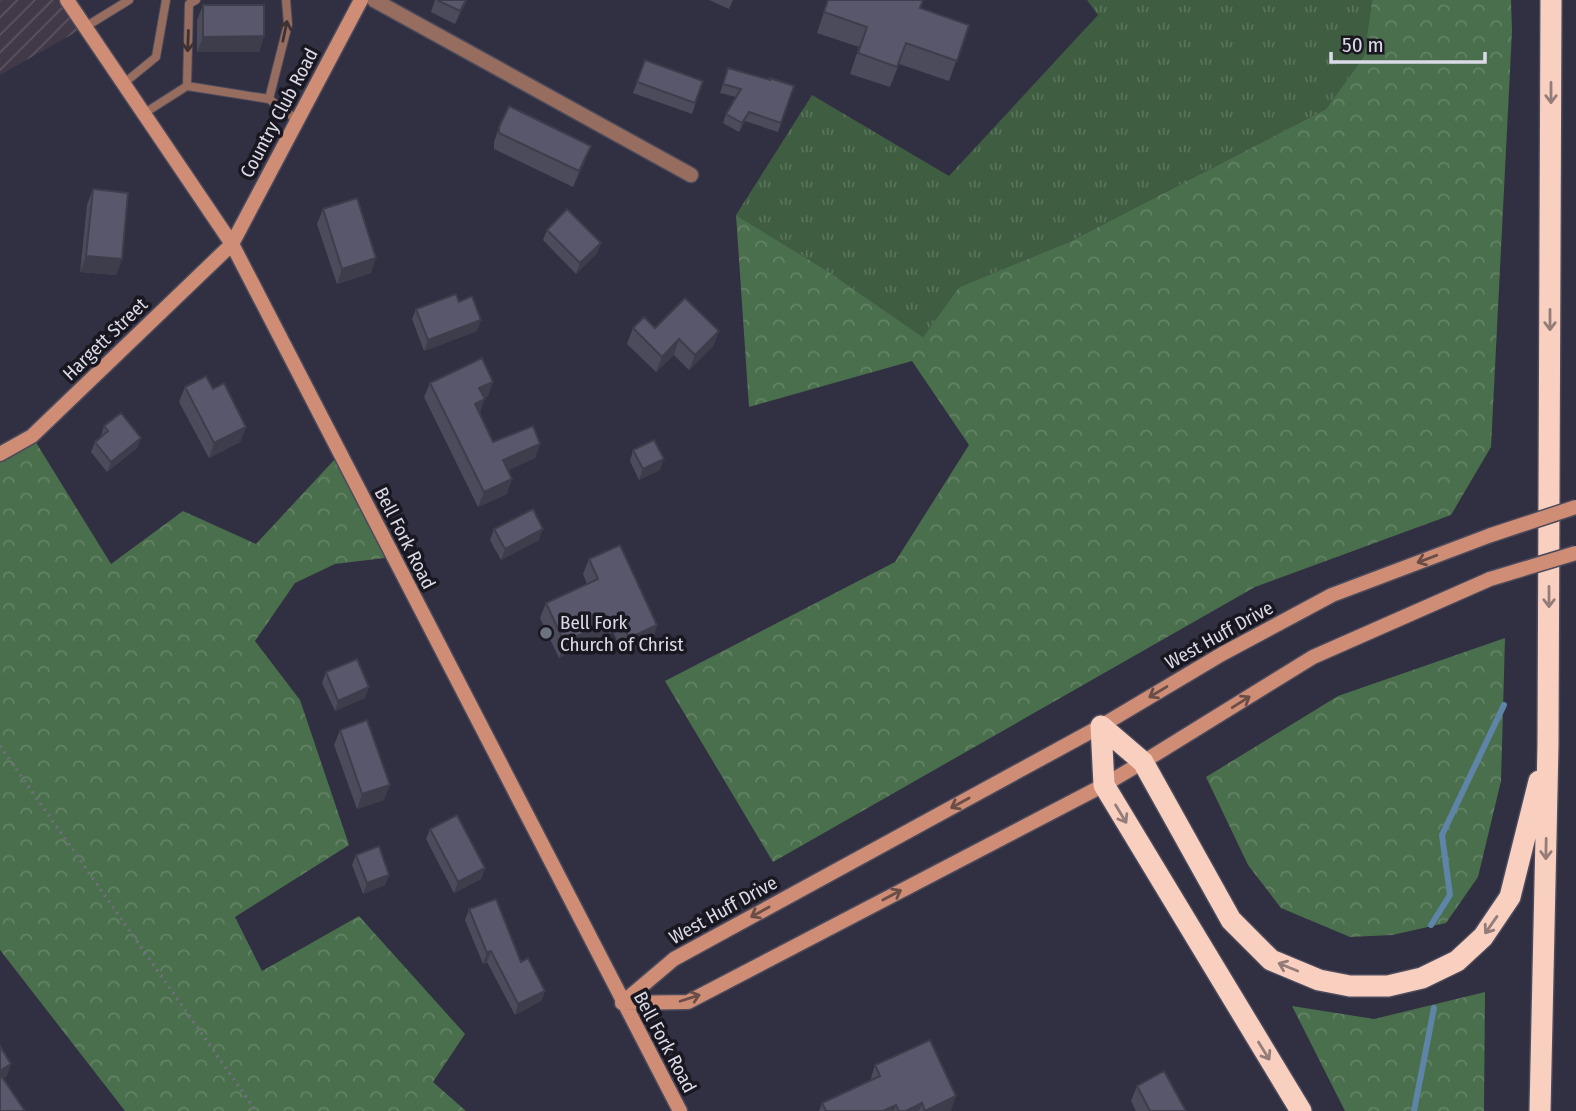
<svg xmlns="http://www.w3.org/2000/svg" width="1576" height="1111" viewBox="0 0 1576 1111" font-family="'Fira Sans Condensed',sans-serif">
<style>
.industrial{fill:url(#industrial-furrows)}
.grass{fill:url(#grass-tufts)}
.forest{fill:url(#forest-crowns)}
.lines{fill:none;stroke-linecap:round;stroke-linejoin:round}
.stream{stroke:#5e85a8;stroke-width:6}
.lane-casing{stroke:#4c4b5c;stroke-width:10}
.street-casing{stroke:#4c4b5c;stroke-width:17}
.secondary-casing{stroke:#4c4b5c;stroke-width:17}
.highway-casing{stroke:#4c4b5c;stroke-width:24}
.path{stroke:#706f7f;stroke-width:3.5;stroke-dasharray:2 5;stroke-linecap:butt}
.lane{stroke:#966d5e;stroke-width:8}
.street{stroke:#966d5e;stroke-width:14}
.secondary{stroke:#cf8d76;stroke-width:14}
.highway{stroke:#f9cfc0;stroke-width:21}
.secondary-bridge-casing{stroke:#4c4b5c;stroke-width:17;stroke-linecap:butt}
.secondary-bridge{stroke:#cf8d76;stroke-width:14}
.wall{fill:#4c4b5c}
.shaded-wall{fill:#3e3d4b}
.building{fill:#58576b;stroke:#3e3d4b;stroke-width:2}
.oneway{stroke:#3e3233}
.oneway2{stroke:#947d78}
.oneway3{stroke:#6b4d47}
.worship-dot{fill:#6b7280;stroke:#191821;stroke-width:2.5}
.labels{text-anchor:middle;dominant-baseline:central;stroke-width:7;stroke-linejoin:round;paint-order:stroke}
.street-label{font-size:19px;fill:#dbdbe7;stroke:#191821}
.poi-label{font-size:19px;fill:#dbdbe7;stroke:#191821;text-anchor:start}
</style>
<defs>
<pattern id="industrial-furrows" width="10" height="10" patternUnits="userSpaceOnUse" patternTransform="scale(1.75)"><rect width="10" height="10" fill="#413848"/><path d="M-1 1l2-2M0 10L10 0M9 11l2-2" fill="none" stroke="#5c5462"/></pattern>
<pattern id="grass-tufts" width="24" height="20" patternUnits="userSpaceOnUse" patternTransform="scale(1.75)"><rect width="24" height="20" fill="#3f5d40"/><path d="M3 7l-1-3M5 7V3M7 7l1-3M15 17l-1-3M17 17v-4M19 17l1-3" fill="none" stroke="#5a745c"/></pattern>
<pattern id="forest-crowns" width="20" height="18" patternUnits="userSpaceOnUse" patternTransform="scale(1.75)"><rect width="20" height="18" fill="#4a6f4c"/><path d="M2 6a3 3 0 1 1 6 0M12 15a3 3 0 1 1 6 0" fill="none" stroke="#648366"/></pattern>
</defs>
<rect width="100%" height="100%" fill="#312f42"/>
<!-- industrial -->
<path class="industrial" d="M0,0H67L85,27L0,75Z"/>
<!-- grass -->
<path class="grass" d="M1087,0H1372L1364,56L1326,109L1069,242L959,287L923,337L826,270L736,215L812,95L949,176L1098,15Z"/>
<!-- forest -->
<path class="forest" d="M1372,0H1511L1512,31L1491,447L1451,515L1255,587L773,862L665,681L895,562L969,445L912,361L749,407L736,215L826,270L923,337L959,287L1069,242L1326,109L1364,56Z
M32,436L111,564L183,511L256,544L335,459L393,557L335,564L295,583L255,641L300,700L349,845L235,917L262,971L359,916L465,1034L433,1082L466,1111H125L0,950V454Z
M1505,638L1501,781L1478,877L1446,923L1392,935L1350,937L1281,908L1248,865L1206,777L1338,696Z
M1485,992L1484,1111H1345L1292,1006L1374,1019Z"/>
<g class="lines">
<!-- stream -->
<path class="stream" d="M1431,925L1450,895L1442,835L1504,705
M1414,1111L1434,1008"/>
<!-- lane casing -->
<g class="lane-casing">
<path id="lane" d="M286,0L288,24L269,99L297,120
M85,27L129,0
M123,84L156,57L166,0
M187,86L189,4L196,0
M143,114L187,86L269,99"/>
</g>
<!-- street casing -->
<g class="street-casing">
<path id="street" d="M374,0L691,175"/>
</g>
<!-- secondary casing -->
<g class="secondary-casing">
<path id="secondary" d="M67,0L232,244L680,1111
M0,454L32,436L232,244L361,0
M622,1003L674,959L1101,726L1222,654L1332,595L1491,535
M622,1003L688,1002L1104,785L1143,762L1313,657L1490,579"/>
</g>
<!-- highway casing -->
<g class="highway-casing">
<path id="highway" d="M1101,726L1143,762L1231,920L1271,960L1319,980L1350,986H1388L1422,978L1457,961L1483,937L1510,897L1539,781
M1101,726L1104,785L1301,1111
M1540,1111L1548,745L1551,0"/>
</g>
<!-- path -->
<path class="path" d="M0,746L256,1111"/>
<!-- lane -->
<use href="#lane" class="lane"/>
<!-- street -->
<use href="#street" class="street"/>
<!-- secondary -->
<use href="#secondary" class="secondary"/>
<!-- highway -->
<use href="#highway" class="highway"/>
<!-- secondary-bridge casing -->
<g class="secondary-bridge-casing">
<path id="secondary-bridge" d="M1491,535L1576,507
M1490,579L1576,553"/>
</g>
<!-- secondary-bridge -->
<use href="#secondary-bridge" class="secondary-bridge"/>
</g>
<!-- wall -->
<path class="wall" d="M435,0H467L455,24L431,12Z
M709,0H733L729,9Z
M828,0L920,8L969,25L949,81L899,64L890,87L850,74L859,47L817,33Z
M203,5L264,36L259,52H197V20Z
M645,60L703,81L692,114L633,93Z
M728,68L794,86L778,132L745,121L739,132L723,123L726,114L736,97L720,93Z
M499,127L585,161L573,187L494,149V142Z
M93,189L122,259L116,275L80,272L87,205Z
M323,209L371,273L337,284L317,224Z
M547,230L601,243L597,253L576,274L543,240Z
M416,309L481,320L477,331L424,351L412,319Z
M633,328H655L719,331L713,346L689,370L674,355L656,372L627,344Z
M493,382L488,396L484,398L480,413L493,442L540,444L535,458L508,470L507,494L478,507L424,397L430,383Z
M185,387L213,389L246,427L240,442L209,458L179,402Z
M104,426L141,438L137,448L107,472L91,452L95,442L101,436Z
M633,450L660,470L639,480L630,461Z
M494,529L539,540L501,560L490,540Z
M589,559L657,625L652,641L623,654L613,632L559,658L540,618L546,603L587,584L583,574Z
M326,672L365,698L335,711L322,683Z
M340,730L384,800L357,809L334,745Z
M430,829L485,868L481,879L454,893L426,839Z
M356,855L389,875L385,885L363,894L352,865Z
M469,909L521,962L545,991L541,1001L515,1015L487,962L483,964L465,920Z
M875,1065L951,1111H819L822,1103L870,1081Z
M1137,1086L1186,1111H1136L1131,1101Z"/>
<!-- shaded-wall -->
<path class="shaded-wall" d="M466,0H467L455,24L460,11Z
M264,36L259,52H197L203,37Z
M749,112L745,121L739,132L742,123Z
M591,146L585,161L573,187L579,171Z
M601,243L597,253L576,274L580,263Z
M86,256L122,259L116,275L80,272Z
M376,258L371,273L337,284L342,269Z
M481,320L477,331L424,351L428,340Z
M719,331L713,346L689,370L695,355Z
M679,339L674,355L656,372L662,357Z
M493,382L488,396L474,403L479,388Z
M485,399L479,414L475,404Z
M246,427L240,442L209,458L214,443Z
M141,438L137,448L107,472L111,462Z
M540,444L535,458L498,475L503,460Z
M664,459L660,470L639,480L643,469Z
M512,479L507,494L478,507L484,492Z
M543,529L539,540L501,560L505,549Z
M619,617L613,632L559,658L564,642Z
M657,625L652,641L623,654L629,638Z
M369,687L365,698L335,711L338,701Z
M390,785L384,800L357,809L362,794Z
M485,868L481,879L454,893L458,882Z
M389,875L385,885L363,894L367,883Z
M491,951L487,962L483,964L487,953Z
M545,991L541,1001L515,1015L518,1004Z
M11,1064L7,1076L0,1081V1071Z
M956,1096L951,1111H925Z
M922,1103L919,1111H906Z
M896,1105L894,1111H883Z"/>
<!-- building -->
<path class="building" d="M437,0H466L460,11Z
M828,0H923L920,8L969,25L957,61L906,43L897,67L858,53L867,27L824,12Z
M203,5H264V36L203,37Z
M645,60L703,81L695,103L637,82Z
M728,68L770,80V78L794,86L781,123L749,112L742,123L726,114L741,89L723,84Z
M509,106L591,146L579,171L499,133V127Z
M93,189L128,193L122,259L86,256Z
M357,198L376,258L342,269L323,209Z
M567,209L601,243L580,263L547,230Z
M456,294L459,302L472,296L481,320L428,340L416,309Z
M685,298L719,331L695,355L679,339L662,357L633,328L644,317L655,328Z
M482,358L493,382L479,388L485,399L475,404L493,442L533,426L540,444L503,460L512,479L484,492L430,383Z
M206,376L213,389L224,383L246,427L214,443L185,387Z
M121,413L141,438L111,462L95,442L108,431L104,426Z
M654,440L664,459L643,469L633,450Z
M533,509L543,529L505,549L494,529Z
M620,545L657,625L629,638L619,617L564,642L546,603L598,579L589,559Z
M357,659L369,687L338,701L326,672Z
M367,720L390,785L362,794L340,730Z
M457,815L485,868L458,882L430,829Z
M379,846L389,875L367,883L356,855Z
M496,899L521,962L528,958L545,991L518,1004L491,951L487,953L469,909Z
M930,1040L956,1096L925,1111L922,1103L906,1111H899L896,1105L883,1111H826L822,1103L880,1076L875,1065Z
M0,1046L11,1064L0,1071Z
M1164,1071L1186,1111H1150L1137,1086Z
M0,1074L25,1111H0Z"/>
<!-- one-way arrows -->
<defs><path id="oneway-shaft" d="M-6 0H5M1.5-3L5.5 0L1.5 3" fill="none" stroke-width="1.6" stroke-linecap="round" stroke-linejoin="round" transform="scale(1.75)"/></defs>
<g class="oneway">
<use href="#oneway-shaft" transform="translate(285 31) rotate(-78)"/>
<use href="#oneway-shaft" transform="translate(188 41) rotate(92)"/>
</g>
<g class="oneway2">
<use href="#oneway-shaft" transform="translate(1551 93) rotate(90)"/>
<use href="#oneway-shaft" transform="translate(1550 320) rotate(90)"/>
<use href="#oneway-shaft" transform="translate(1549 597) rotate(90)"/>
<use href="#oneway-shaft" transform="translate(1121 814) rotate(59)"/>
<use href="#oneway-shaft" transform="translate(1546 849) rotate(91)"/>
<use href="#oneway-shaft" transform="translate(1491 925) rotate(125)"/>
<use href="#oneway-shaft" transform="translate(1288 967) rotate(-158)"/>
<use href="#oneway-shaft" transform="translate(1264 1051) rotate(58)"/>
</g>
<g class="oneway3">
<use href="#oneway-shaft" transform="translate(1427 559) rotate(159)"/>
<use href="#oneway-shaft" transform="translate(1158 692) rotate(149)"/>
<use href="#oneway-shaft" transform="translate(1241 702) rotate(-32)"/>
<use href="#oneway-shaft" transform="translate(960 803) rotate(151)"/>
<use href="#oneway-shaft" transform="translate(892 895) rotate(-28)"/>
<use href="#oneway-shaft" transform="translate(760 912) rotate(151)"/>
<use href="#oneway-shaft" transform="translate(690 998) rotate(-18)"/>
</g>
<!-- markers -->
<circle class="worship-dot" cx="546" cy="633" r="7"/>
<g class="labels">
<!-- street labels -->
<g class="street-label">
<text transform="translate(279 113) rotate(-62)">Country Club Road</text>
<text transform="translate(105 339) rotate(-44)">Hargett Street</text>
<text transform="translate(405 538) rotate(63)">Bell Fork Road</text>
<text transform="translate(1219 635) rotate(-29)">West Huff Drive</text>
<text transform="translate(723 910) rotate(-29)">West Huff Drive</text>
<text transform="translate(665 1042) rotate(62)">Bell Fork Road</text>
</g>
<!-- poi labels -->
<g class="poi-label">
<text x="560" y="622">Bell Fork<tspan x="560" dy="22">Church of Christ</tspan></text>
</g>
</g>
<!-- scale -->
<path d="M1331 52v10h154v-10" fill="none" stroke="#dbdbe7" stroke-width="3.5"/>
<text x="1342" y="52" font-size="21" fill="#dbdbe7" stroke="#191821" stroke-width="5" paint-order="stroke">50 m</text>
</svg>
